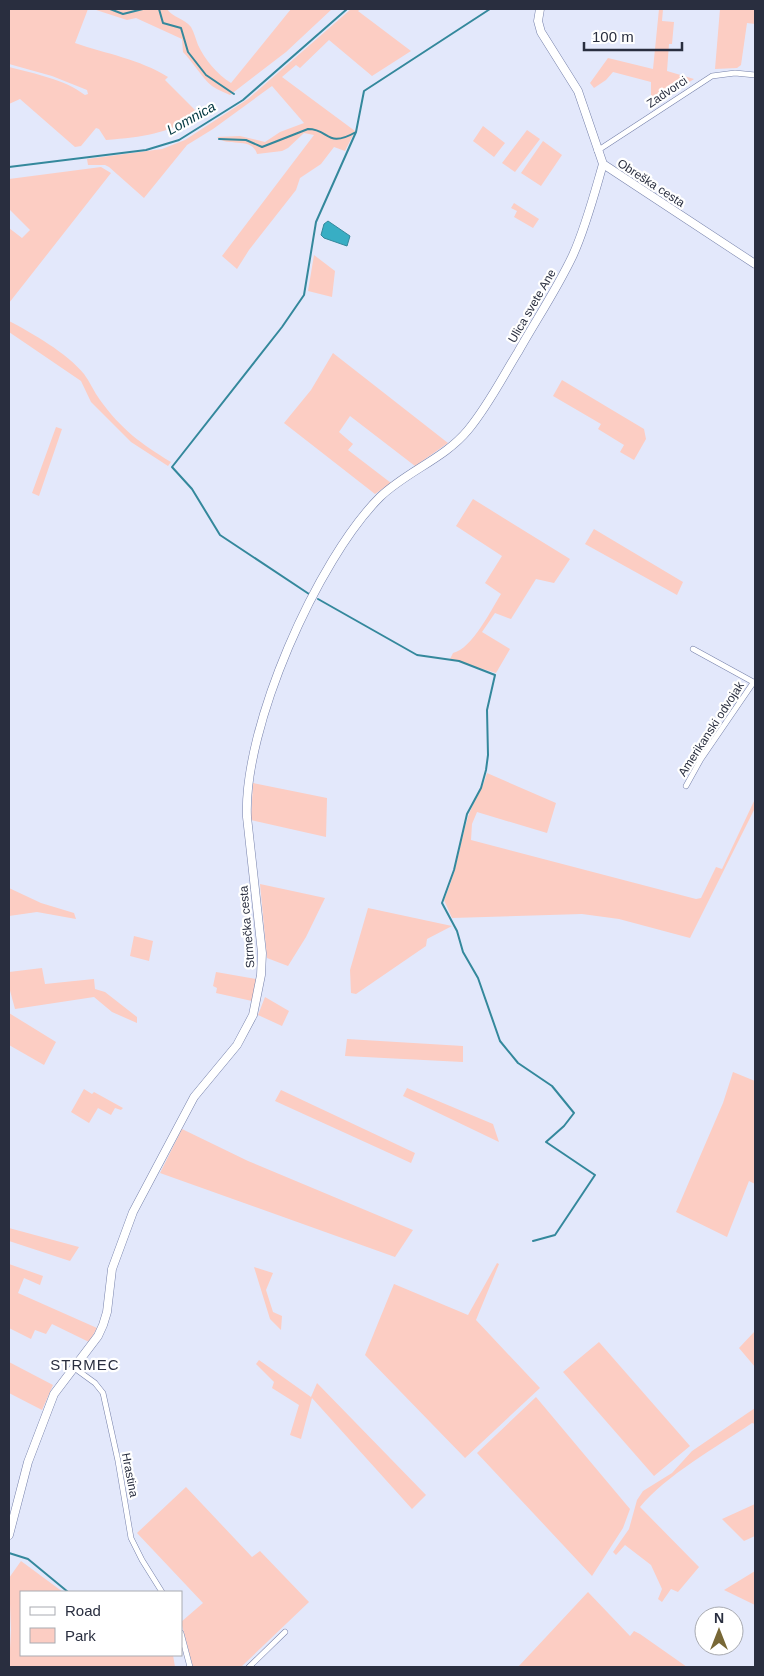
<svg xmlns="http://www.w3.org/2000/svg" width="764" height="1676" viewBox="0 0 764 1676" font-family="Helvetica,sans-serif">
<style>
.green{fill:#fccdc3}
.water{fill:#38aec4;stroke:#34889c}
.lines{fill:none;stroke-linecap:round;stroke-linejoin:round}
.stream{stroke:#34889c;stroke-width:2}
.street-casing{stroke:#7681aa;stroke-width:6}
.secondary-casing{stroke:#7681aa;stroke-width:9}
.street{stroke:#fff;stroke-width:5}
.secondary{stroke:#fff;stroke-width:8}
.labels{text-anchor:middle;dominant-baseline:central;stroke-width:4.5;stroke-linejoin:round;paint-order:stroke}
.street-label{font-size:12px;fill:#292e3f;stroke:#fff}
.water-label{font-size:14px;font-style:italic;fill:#00363f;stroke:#fff}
.quarter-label{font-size:15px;letter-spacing:1px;fill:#292e3f;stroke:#fff}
</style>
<rect width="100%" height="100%" fill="#e3e8fb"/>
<!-- green -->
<path class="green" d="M9,9H88L75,43C107,54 139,59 168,77L165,80L200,115C165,134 144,137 106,140L99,129L96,128L81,146L75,147L20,99L9,104V67C35,74 64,79 85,95L88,94L87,90L52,76L9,64Z
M93,9H167C173,18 184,18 191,27C194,32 196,40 198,45C205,60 217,74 231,83L291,9H332L286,52L230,95C224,92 218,90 212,86C202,78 193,62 183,52L182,39L136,18L127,20Z
M351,9H361L358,11L411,51L372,76L329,40L300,68L296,65L282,77L355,131L345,151L334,147L321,164L300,178L296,190L249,250L237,269L222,256L314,135L304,133L288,148L282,151L257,154C252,136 228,148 217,137L240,136L265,142L280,132L304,123L272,86L213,129L187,145L144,198L109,167L105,165H88L87,159L162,149L185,140L248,99Z
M659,9H663L662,21L674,22L672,44H669L667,71L694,79L651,107V82L613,72L606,80L594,88L590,83L608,58L653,69Z
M720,9H755V24L747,23L741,65L737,68L715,69Z
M483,126L505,143L494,157L473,141Z
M527,130L540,139L515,172L502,163Z
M543,141L562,155L541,186L521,173Z
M101,167L111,173L9,303V228L22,238L30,230L9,209V179Z
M514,203L539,219L533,228L514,217L517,211L511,208Z
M314,255L335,271L332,297L308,291Z
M9,321C32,333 67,353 84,374C90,382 94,392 100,400C121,429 141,444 171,462L168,466L131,442L91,402L81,381L9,332Z
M333,353L448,443L415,466L350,416L339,432L353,444L348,450L391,483L375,494L284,423L311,390Z
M562,380L644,429L646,439L634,460L620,452L624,445L598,429L601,424L553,396Z
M56,427L62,429L39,496L32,493Z
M473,499L570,559L554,583L536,579L511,619L495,613L482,632L510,649L496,673L450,659L453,653C472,649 491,610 501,594L485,583L502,556L456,526Z
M594,529L683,582L677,595L585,544Z
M487,773L556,803L547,833L477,812L472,824L471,840L696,899L701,898L716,867L722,869L755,799V808L690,938L619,919L582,914L452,918L444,900C457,871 459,846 468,817C473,802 483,789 487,773Z
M253,783L327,798L326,837L251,820Z
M260,884L325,898L306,937L288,966L267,958Z
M9,888L41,903L74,913L76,919L37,912L9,916Z
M368,908L452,926L427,939L426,946L356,994L351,993L350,970Z
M134,936L153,941L149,961L130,956Z
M42,968L45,984L94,979L95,989L105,992L137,1017V1023L112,1012L94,997L15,1009L9,987V972Z
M216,972L256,979L252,1001L216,993L217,988L213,986Z
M265,997L289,1011L282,1026L258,1015Z
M9,1013L56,1042L44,1065L9,1045Z
M347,1039L463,1046V1062L345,1056Z
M733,1072L755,1081V1184L749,1181L727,1237L676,1212L723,1103Z
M407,1088L493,1124L499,1142L403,1096Z
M84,1089L92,1094L94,1092L123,1108L121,1110L115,1108L111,1115L98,1108L89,1123L71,1112Z
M281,1090L415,1153L411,1163L275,1101Z
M182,1129L248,1161L413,1230L395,1257L160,1173Z
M9,1228L79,1247L70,1261L9,1241Z
M497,1263L499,1264L476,1320L540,1388L465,1458L365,1355L394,1284L468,1315Z
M9,1264L43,1276L40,1285L24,1278L18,1293L97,1328L89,1342L52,1324L46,1334L35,1330L31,1339L9,1328Z
M254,1267L273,1273L266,1290L273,1312L282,1316L281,1330L270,1319Z
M755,1331V1367L739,1348Z
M599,1342L690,1446L654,1476L563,1372Z
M259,1360L311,1397L317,1383L426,1495L412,1509L312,1398L301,1439L290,1435L299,1405L272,1388L274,1382L256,1364Z
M9,1362L53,1385L42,1410L9,1393Z
M536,1397L630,1509L623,1528L592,1576L477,1453Z
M755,1408V1424L752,1423C718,1446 665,1476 640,1507L699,1567L678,1592L671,1589L662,1602L658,1599L662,1589L651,1565L625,1545L616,1555L613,1552L629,1529L637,1500L643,1491L672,1473L692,1451Z
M186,1487L252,1557L260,1551L309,1602L241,1667H193L181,1622L203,1603L137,1533Z
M755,1504V1536L744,1541L722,1519Z
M21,1561L63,1592H21V1655H173L175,1667H9L11,1630L9,1578Z
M755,1571V1605L724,1590Z
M588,1592L630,1636L634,1631L640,1634L687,1667H518Z"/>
<!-- water -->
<path class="water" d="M328,221L350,236L347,246L324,238L321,235L324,224Z"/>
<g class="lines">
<!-- stream -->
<path class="stream" d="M110,9L123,14L143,9
M159,9L163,23L181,28L188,52L206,75L234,94
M219,139L246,140L262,147L308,129C330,129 326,149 356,132L364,91L490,9
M9,167L146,150L179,140L243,100L347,9
M309,594L220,535L192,489L172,467L282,327L304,295L316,222L356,132
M318,599L417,655L459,661L495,675L487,710L488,755L486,770L481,788L467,814L454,870L442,903L457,931L463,952L478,978L500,1041L518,1063L552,1086L574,1113L564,1126L546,1142L595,1175L555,1235L533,1241
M9,1553L28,1559L68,1592"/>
<!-- street casing -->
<g class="street-casing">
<path id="street" d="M597,151L712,76L735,73L755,75
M693,649L755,683
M686,786L701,759L753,683
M73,1367L95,1383L103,1393L118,1461L131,1538L142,1560L162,1592
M181,1633L190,1667
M249,1667L285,1632"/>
</g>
<!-- secondary casing -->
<g class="secondary-casing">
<path id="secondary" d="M540,9L538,21L541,32L578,91L603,164L755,264
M9,1535L28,1462L54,1394L98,1336L103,1325L107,1312L112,1269L133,1212L194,1097L237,1045L253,1015L261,975L262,953L247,817C243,728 317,560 380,497C407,471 444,459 468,430C488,406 502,378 518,352C536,320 557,289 573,255C586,226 594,195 603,164"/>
</g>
<!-- street -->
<use href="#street" class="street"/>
<!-- secondary -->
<use href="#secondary" class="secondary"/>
</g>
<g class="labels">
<!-- street labels -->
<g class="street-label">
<text transform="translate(667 92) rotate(-34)">Zadvorci</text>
<text transform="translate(651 183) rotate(33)">Obreška cesta</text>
<text transform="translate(532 306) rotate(-60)">Ulica svete Ane</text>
<text transform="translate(711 729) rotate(-57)">Amerikanski odvojak</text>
<text transform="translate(247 927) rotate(-95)">Strmečka cesta</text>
<text transform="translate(130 1475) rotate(79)">Hrastina</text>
</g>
<!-- water labels -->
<g class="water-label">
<text transform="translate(191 118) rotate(-29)">Lomnica</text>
</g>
<!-- quarter labels -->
<g class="quarter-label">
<text x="85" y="1364">STRMEC</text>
</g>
</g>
<!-- border -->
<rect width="764" height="1676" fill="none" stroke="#292e3f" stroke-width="20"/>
<!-- legend -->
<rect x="20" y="1591" width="162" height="65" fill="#ffffff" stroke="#a9abb2"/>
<rect x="30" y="1607" width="25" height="8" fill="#ffffff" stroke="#a9abb2"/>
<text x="65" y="1616" font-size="15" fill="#292e3f">Road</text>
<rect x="30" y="1628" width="25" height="15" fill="#fccdc3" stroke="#a9abb2"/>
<text x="65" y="1641" font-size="15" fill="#292e3f">Park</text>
<!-- north arrow -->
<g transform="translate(719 1631)"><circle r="24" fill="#ffffff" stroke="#a9abb2"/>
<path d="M0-4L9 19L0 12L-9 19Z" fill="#786836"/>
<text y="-8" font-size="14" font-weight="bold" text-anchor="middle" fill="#292e3f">N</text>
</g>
<!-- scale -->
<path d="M584 42v8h98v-8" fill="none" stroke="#292e3f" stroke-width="2.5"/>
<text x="592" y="42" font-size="15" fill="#292e3f" stroke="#ffffff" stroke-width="4" paint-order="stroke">100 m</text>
</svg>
